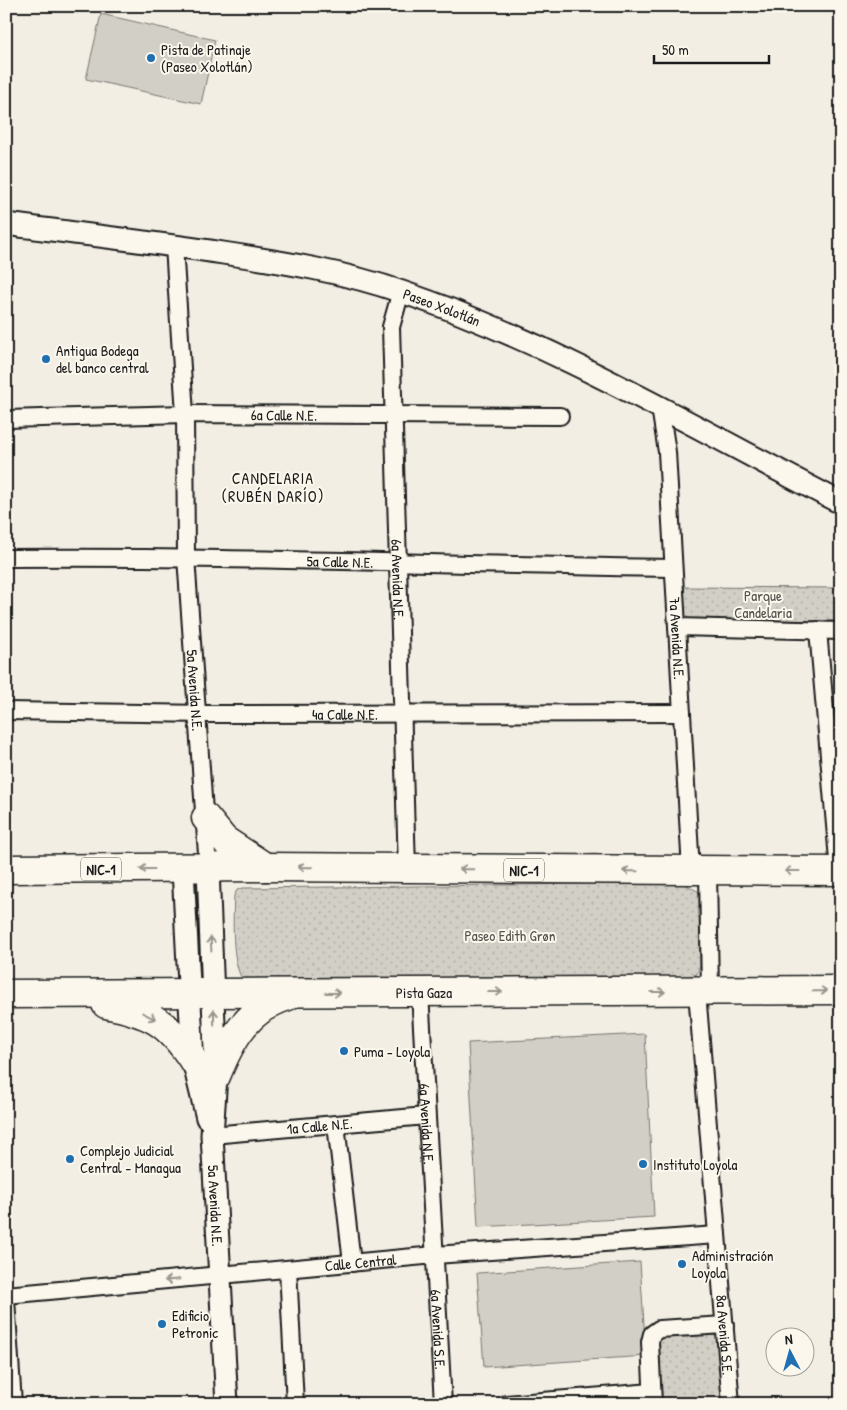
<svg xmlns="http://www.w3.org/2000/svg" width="847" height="1410" viewBox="0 0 847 1410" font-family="'Patrick Hand',sans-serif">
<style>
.grass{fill:#d2cfc6;stroke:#777671}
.park{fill:url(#park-dots);stroke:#777671}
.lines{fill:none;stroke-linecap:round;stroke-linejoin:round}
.minor-casing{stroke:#1c1c1c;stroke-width:20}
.tertiary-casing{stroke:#1c1c1c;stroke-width:25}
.trunk-casing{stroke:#1c1c1c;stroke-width:31}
.minor{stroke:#fbf7ec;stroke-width:16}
.tertiary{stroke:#fbf7ec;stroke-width:21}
.trunk{stroke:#fbf7ec;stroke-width:28}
.oneway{stroke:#97948e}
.poi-dot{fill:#1f6fb2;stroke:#fbf7ec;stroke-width:2}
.labels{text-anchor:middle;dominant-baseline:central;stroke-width:4;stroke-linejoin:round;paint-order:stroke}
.shield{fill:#fbf7ec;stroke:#5f5e5a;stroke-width:1}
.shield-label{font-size:14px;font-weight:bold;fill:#1c1c1c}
.poi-label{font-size:15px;fill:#1c1c1c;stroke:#fbf7ec;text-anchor:start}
.street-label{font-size:15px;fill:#1c1c1c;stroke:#fbf7ec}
.park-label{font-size:15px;fill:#53524f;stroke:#fbf7ec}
.neighbourhood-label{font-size:16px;letter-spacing:1px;fill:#1c1c1c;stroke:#fbf7ec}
</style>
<defs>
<pattern id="park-dots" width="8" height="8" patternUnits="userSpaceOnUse" patternTransform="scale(1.25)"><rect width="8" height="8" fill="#d2cfc6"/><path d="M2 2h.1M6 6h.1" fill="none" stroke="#b4b1aa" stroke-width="1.8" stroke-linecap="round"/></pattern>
</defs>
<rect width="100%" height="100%" fill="#f2eee4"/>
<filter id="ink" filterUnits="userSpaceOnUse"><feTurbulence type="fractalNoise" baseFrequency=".02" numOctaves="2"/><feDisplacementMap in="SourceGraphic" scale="10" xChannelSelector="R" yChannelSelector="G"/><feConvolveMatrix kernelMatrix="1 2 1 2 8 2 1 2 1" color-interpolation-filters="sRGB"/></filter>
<g filter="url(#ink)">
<!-- grass -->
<path class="grass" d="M101,14L215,40L201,104L86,79Z
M645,1034L654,1217L478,1227L468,1043Z
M640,1262L646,1356L484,1367L477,1273Z"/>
<!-- park -->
<path class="park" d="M684,587L841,588V621L684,619Z
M683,883L699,892L700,966L697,974L681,979L243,980C231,964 233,917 234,896L237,890L243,888Z
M709,1333L717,1337L724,1404H662L659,1338L664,1336Z"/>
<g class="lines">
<!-- minor casing -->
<g class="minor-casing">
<g id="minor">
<path id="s1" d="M174,246L185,414L186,557L208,868"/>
<path id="s2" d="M401,291L391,327L407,869"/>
<path id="s3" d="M660,407L667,452L691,871"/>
<path id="s4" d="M6,419L185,414L560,416"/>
<path id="s5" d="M6,558C229,556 451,565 673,568"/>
<path d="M677,627L841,631"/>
<path d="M818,630L839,871"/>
<path id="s6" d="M6,711L209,714L682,713"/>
<path d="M708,871L710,992"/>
<path id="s7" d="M420,992L443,1404"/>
<path id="s8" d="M697,992L731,1404"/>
<path d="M336,1124L352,1263"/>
<path id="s9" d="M212,1135L426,1116"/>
<path d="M288,1269L295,1404"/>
<path id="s10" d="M6,1295L435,1255L717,1235"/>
<path d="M6,1299L13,1404"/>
<path d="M506,1404L652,1392"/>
<path d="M653,1404L650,1342L652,1334L659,1329L725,1325"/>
</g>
</g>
<!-- tertiary casing -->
<g class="tertiary-casing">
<g id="tertiary">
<path id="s11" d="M6,224C79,234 151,242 223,253C283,262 345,272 402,292C556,344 697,429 841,503"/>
<path id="s12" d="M208,868L216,1076L212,1135L227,1404"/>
<path d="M183,869L193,1060L207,1118"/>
</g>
</g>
<!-- trunk casing -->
<g class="trunk-casing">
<g id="trunk">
<path d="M206,818L224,840L265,867"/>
<path d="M6,869L265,867L841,871"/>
<path id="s13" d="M6,994L841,990"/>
<path d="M106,1004C151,1013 168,1022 193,1060"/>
<path d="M216,1076C231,1039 248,1008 288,996"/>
</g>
</g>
<!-- minor -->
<use href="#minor" class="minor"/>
<!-- tertiary -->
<use href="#tertiary" class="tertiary"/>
<!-- trunk -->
<use href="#trunk" class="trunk"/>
</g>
<!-- one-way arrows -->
<defs><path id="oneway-shaft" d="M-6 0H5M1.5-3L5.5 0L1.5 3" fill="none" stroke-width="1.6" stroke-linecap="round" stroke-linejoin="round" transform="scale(1.25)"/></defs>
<g class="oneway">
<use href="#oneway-shaft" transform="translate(305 867) rotate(-179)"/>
<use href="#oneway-shaft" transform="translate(147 869) rotate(180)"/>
<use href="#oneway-shaft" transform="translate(467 869) rotate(-179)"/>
<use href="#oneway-shaft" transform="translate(630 871) rotate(-179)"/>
<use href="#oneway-shaft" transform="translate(792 871) rotate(180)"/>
<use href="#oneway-shaft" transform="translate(211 944) rotate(-93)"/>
<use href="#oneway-shaft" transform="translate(820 991) rotate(-1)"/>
<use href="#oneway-shaft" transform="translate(495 992)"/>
<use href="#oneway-shaft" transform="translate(658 992)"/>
<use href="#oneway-shaft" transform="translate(333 993)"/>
<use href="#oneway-shaft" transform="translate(149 1016) rotate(27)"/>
<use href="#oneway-shaft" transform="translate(214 1017) rotate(-91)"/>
<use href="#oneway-shaft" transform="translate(172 1280) rotate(175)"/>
</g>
</g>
<!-- markers -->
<g class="poi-dot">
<circle cx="151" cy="58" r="5"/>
<circle cx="46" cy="359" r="5"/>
<circle cx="344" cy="1051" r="5"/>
<circle cx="70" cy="1159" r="5"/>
<circle cx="643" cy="1164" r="5"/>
<circle cx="682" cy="1264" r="5"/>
<circle cx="162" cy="1324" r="5"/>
</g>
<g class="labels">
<!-- shield labels -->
<g class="shield">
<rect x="81" y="857.5" width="40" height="23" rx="4"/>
<rect x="504" y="858.5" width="40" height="23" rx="4"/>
</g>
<g class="shield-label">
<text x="101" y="869">NIC-1</text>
<text x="524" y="870">NIC-1</text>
</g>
<!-- poi labels -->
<g class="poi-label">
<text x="161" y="49">Pista de Patinaje<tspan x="161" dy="17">(Paseo Xolotlán)</tspan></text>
<text x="56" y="350">Antigua Bodega<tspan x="56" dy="17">del banco central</tspan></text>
<text x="354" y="1051">Puma - Loyola</text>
<text x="80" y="1150">Complejo Judicial<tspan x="80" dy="17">Central - Managua</tspan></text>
<text x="653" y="1164">Instituto Loyola</text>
<text x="692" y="1255">Administración<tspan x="692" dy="17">Loyola</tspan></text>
<text x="172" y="1315">Edificio<tspan x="172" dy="17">Petronic</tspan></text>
</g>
<!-- street labels -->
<g class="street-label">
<text stroke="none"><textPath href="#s11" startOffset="445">Paseo Xolotlán</textPath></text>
<text stroke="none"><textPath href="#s4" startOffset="278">6a Calle N.E.</textPath></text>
<text stroke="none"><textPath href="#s5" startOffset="334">5a Calle N.E.</textPath></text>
<text stroke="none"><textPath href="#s2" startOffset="290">6a Avenida N.E.</textPath></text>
<text stroke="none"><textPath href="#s3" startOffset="232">7a Avenida N.E.</textPath></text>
<text stroke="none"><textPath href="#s1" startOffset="445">5a Avenida N.E.</textPath></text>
<text stroke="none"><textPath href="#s6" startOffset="339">4a Calle N.E.</textPath></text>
<text stroke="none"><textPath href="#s13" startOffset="418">Pista Gaza</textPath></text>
<text stroke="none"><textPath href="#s7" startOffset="132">6a Avenida N.E.</textPath></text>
<text stroke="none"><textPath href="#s9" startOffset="108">1a Calle N.E.</textPath></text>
<text stroke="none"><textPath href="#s12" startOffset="338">5a Avenida N.E.</textPath></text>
<text stroke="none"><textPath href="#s10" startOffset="356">Calle Central</textPath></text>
<text stroke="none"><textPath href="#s7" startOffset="338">6a Avenida S.E.</textPath></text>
<text stroke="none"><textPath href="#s8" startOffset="344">8a Avenida S.E.</textPath></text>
</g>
<!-- park labels -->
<g class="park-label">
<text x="763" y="595">Parque<tspan x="763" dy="17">Candelaria</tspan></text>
<text x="510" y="935">Paseo Edith Grøn</text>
</g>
<!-- neighbourhood labels -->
<g class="neighbourhood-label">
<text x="273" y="478">CANDELARIA<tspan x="273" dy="18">(RUBÉN DARÍO)</tspan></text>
</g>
</g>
<!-- margin -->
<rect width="847" height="1410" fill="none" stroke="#fbf7ec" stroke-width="25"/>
<rect x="12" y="12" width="822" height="1385" fill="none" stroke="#1c1c1c" stroke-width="2" filter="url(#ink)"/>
<!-- north arrow -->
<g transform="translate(790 1352) rotate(354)"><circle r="24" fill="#fbf7ec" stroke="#a29f99"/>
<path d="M0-4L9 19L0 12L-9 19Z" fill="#1f6fb2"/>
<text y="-8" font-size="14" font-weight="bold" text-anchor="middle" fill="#1c1c1c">N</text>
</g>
<!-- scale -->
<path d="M654 55v8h115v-8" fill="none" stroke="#1c1c1c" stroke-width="2.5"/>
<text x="662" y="55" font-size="15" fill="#1c1c1c" stroke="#fbf7ec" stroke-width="4" paint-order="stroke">50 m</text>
</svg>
